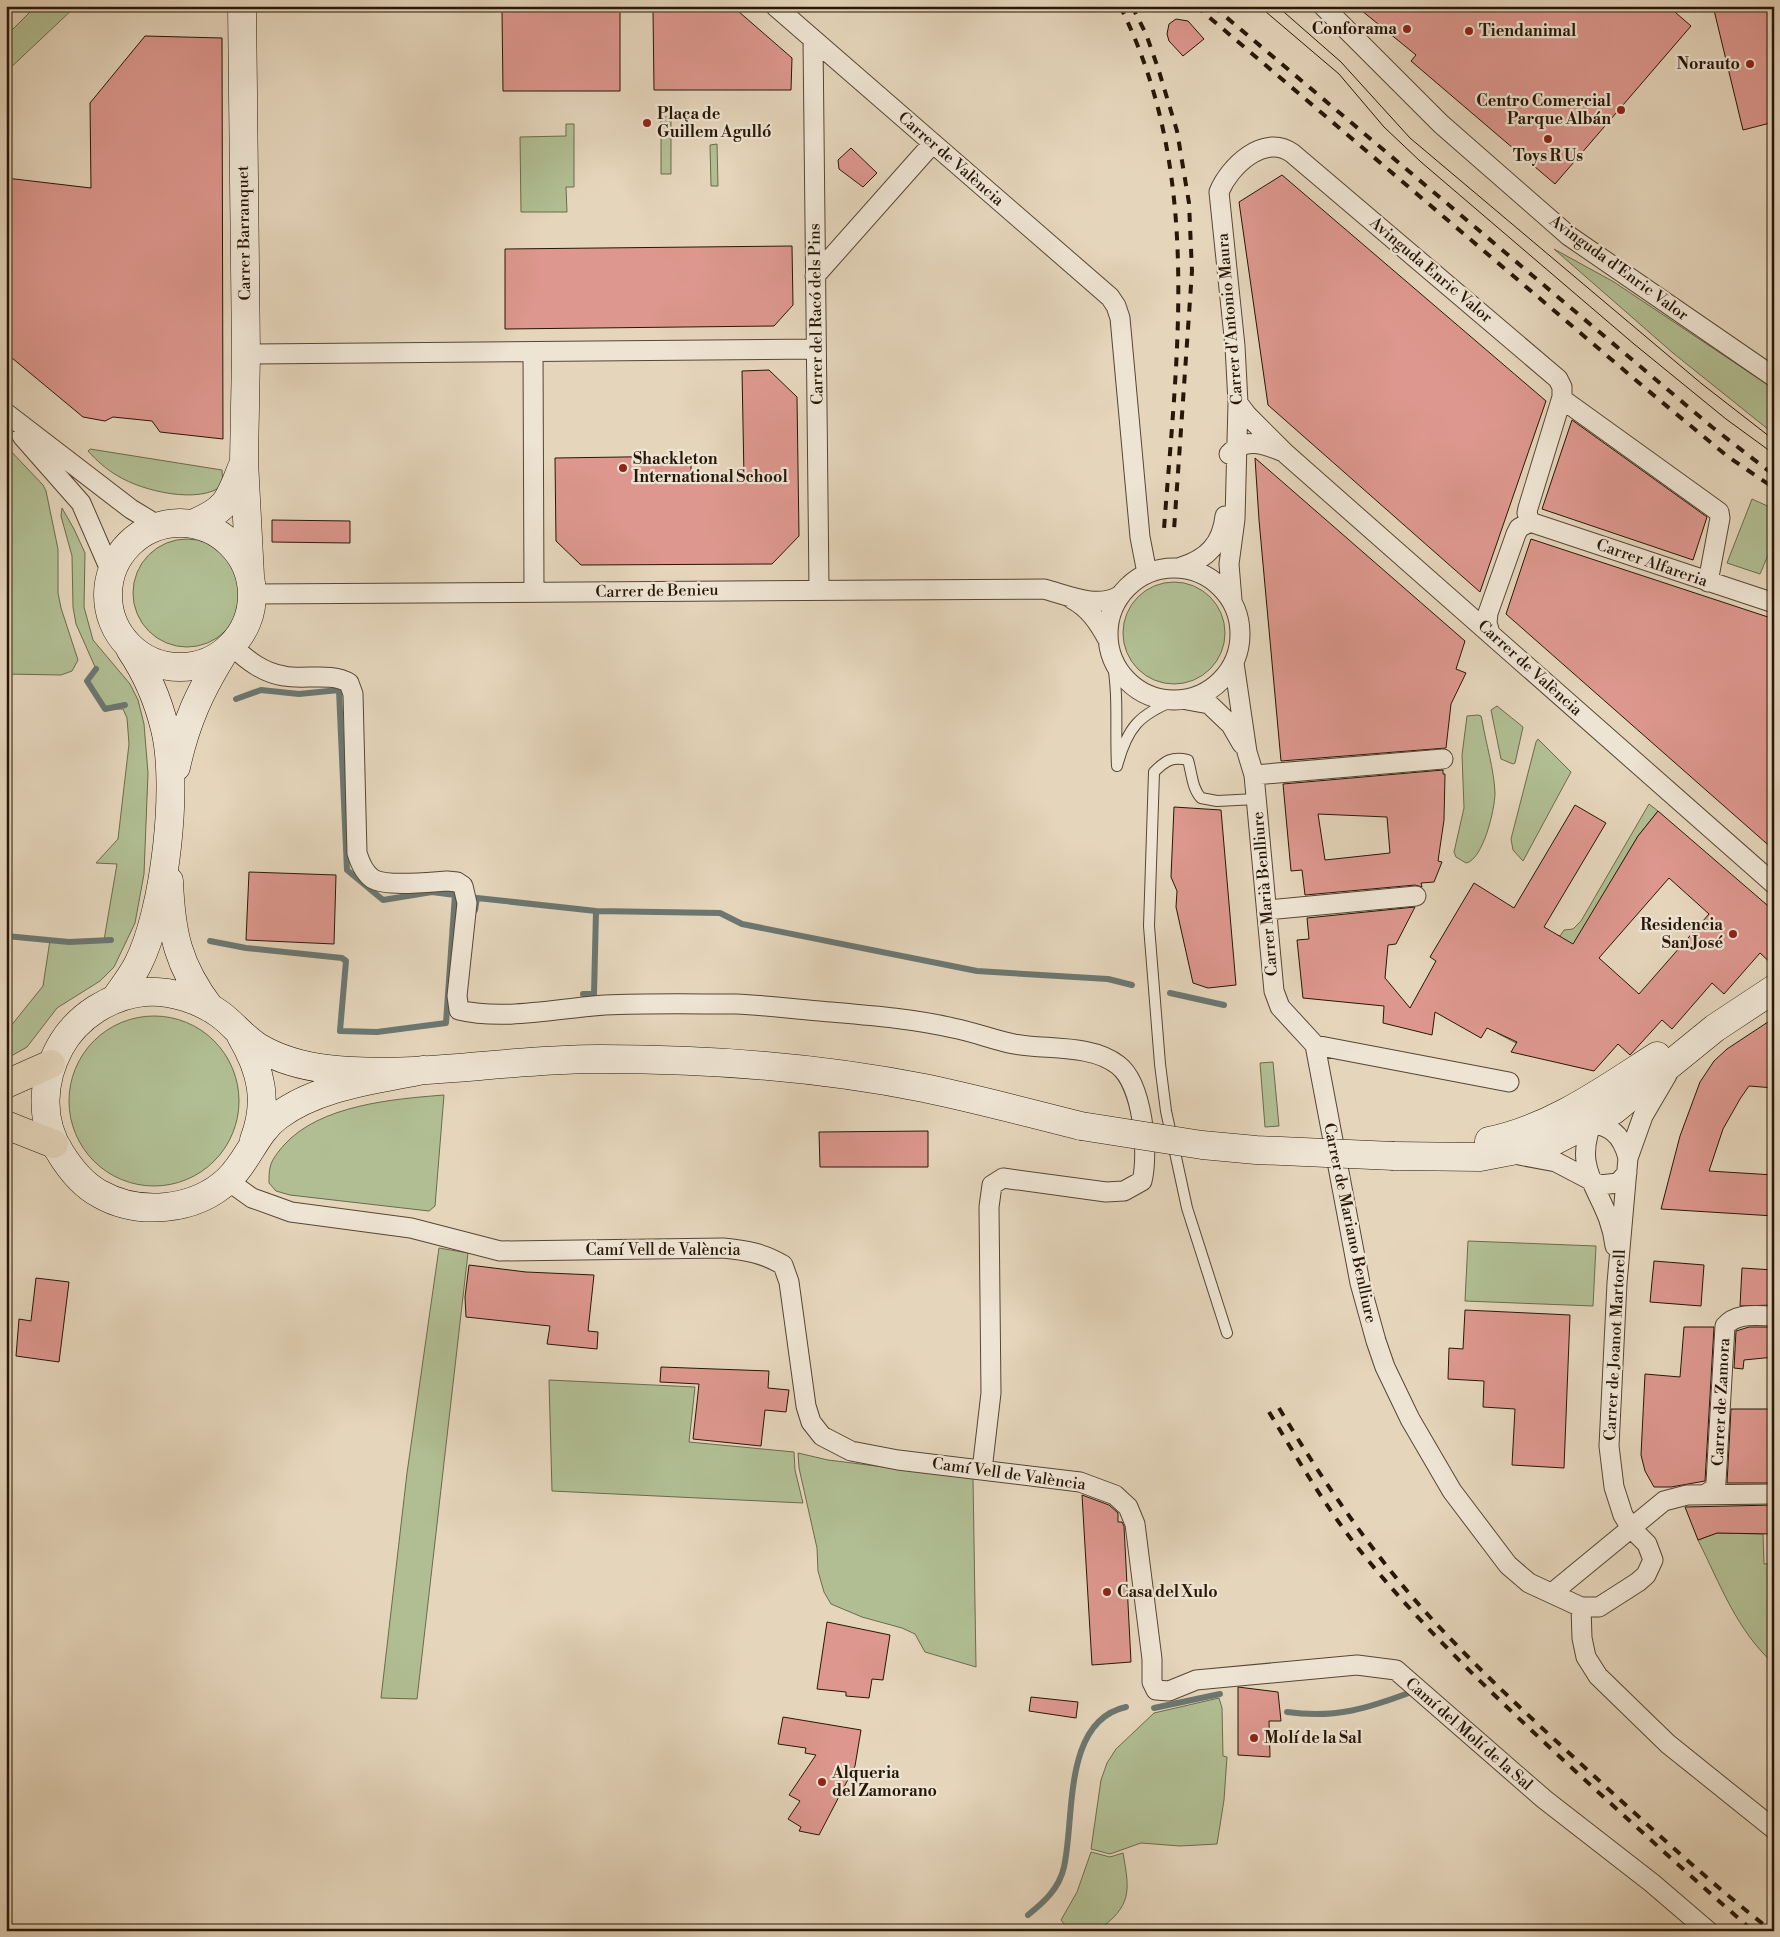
<svg xmlns="http://www.w3.org/2000/svg" width="1780" height="1937" viewBox="0 0 1780 1937" font-family="'Libre Bodoni',serif">
<style>
.green{fill:#b1be93;stroke:#6c6a4c}
.lines{fill:none;stroke-linecap:round;stroke-linejoin:round}
.stream{stroke:#6b7771;stroke-width:6}
.building{fill:#dd978e;stroke:#271706;fill-rule:evenodd}
.lane-casing{stroke:#564633;stroke-width:12}
.street-casing{stroke:#564633;stroke-width:21}
.secondary-casing{stroke:#271706;stroke-width:29}
.primary-casing{stroke:#271706;stroke-width:29}
.lane{stroke:#eee4d3;stroke-width:10}
.street{stroke:#eee4d3;stroke-width:19}
.secondary{stroke:#eee4d3;stroke-width:28}
.primary{stroke:#e5d5bb;stroke-width:28}
.tram{stroke:#271706;stroke-width:1}
.rail{stroke:#271706;stroke-width:4;stroke-dasharray:9 9;stroke-linecap:butt}
.secondary-bridge-casing{stroke:#271706;stroke-width:29;stroke-linecap:butt}
.secondary-bridge{stroke:#eee4d3;stroke-width:28}
.poi-dot{fill:#8f2418;stroke:#eee4d3;stroke-width:2}
.labels{text-anchor:middle;dominant-baseline:central;stroke-width:4.5;stroke-linejoin:round;paint-order:stroke}
.poi-label{font-size:16px;font-weight:bold;fill:#271706;stroke:#eee4d3;text-anchor:start}
.street-label{font-size:16px;fill:#271706;stroke:#eee4d3}
</style>
<rect width="100%" height="100%" fill="#e5d5bb"/>
<filter id="stains"><feTurbulence type="fractalNoise" baseFrequency=".004" numOctaves="4"/><feColorMatrix values="0 0 0 0 .2 0 0 0 0 .09 0 0 0 0 .02 0 0 0 .5 -.17"/></filter>
<radialGradient id="worn" r=".72"><stop offset=".6" stop-color="#630" stop-opacity="0"/><stop offset="1" stop-color="#630" stop-opacity=".3"/></radialGradient>
<!-- green -->
<path class="green" d="M36,6H76L6,72V36Z
M661,117H671V174H661Z
M566,124H574V187H566L567,212H521L520,137L566,136Z
M717,144L718,186H711L710,145Z
M1554,249L1614,282L1774,389V434L1673,353Z
M6,446L43,485L46,491L58,549V593L61,608L78,660L72,671L61,675L6,674Z
M90,449L222,470L223,485C200,505 142,491 118,476C107,470 96,460 88,451Z
M1752,499L1774,509V541L1760,574L1727,563Z
M62,508L74,529L85,553L84,607L93,640L130,684L138,700L144,724L148,773L144,874L135,923L114,967L100,981L57,1008L27,1047L6,1059V1032L43,986L50,940H104L117,864L96,863L118,839L129,744L127,718L123,709H105L87,681L96,669L76,624L73,607L72,556L61,516Z
M133 593a54 54 0 1 1 108 0a54 54 0 1 1-108 0Z
M1123 633a51 51 0 1 1 102 0a51 51 0 1 1-102 0Z
M1497,706L1523,727L1515,763L1513,764L1501,759L1491,710Z
M1478,715L1481,716L1482,720C1486,744 1494,769 1495,793C1495,809 1483,860 1466,863L1456,857L1454,852L1464,808L1462,755L1467,716Z
M1538,739L1571,772L1523,861L1513,850L1511,839L1536,742Z
M1649,804L1658,811L1638,836L1516,1043L1497,1033L1555,934L1560,936L1564,930L1573,929L1581,921Z
M69 1101a85 85 0 1 1 170 0a85 85 0 1 1-170 0Z
M1273,1062L1279,1126L1265,1127L1260,1063Z
M444,1095L435,1206L429,1211L290,1195L276,1191L269,1183C269,1178 269,1172 270,1168C271,1160 279,1151 284,1145C320,1105 393,1099 444,1095Z
M1468,1241L1596,1246L1593,1306L1465,1301Z
M439,1248L468,1253L417,1699L381,1698L407,1473Z
M549,1380L695,1387L689,1442L794,1452L795,1470L803,1503L552,1491Z
M798,1453L828,1460L973,1478L976,1667L925,1652L915,1634L902,1628L862,1617L831,1604L824,1592L818,1571L817,1548L799,1468Z
M1717,1533L1763,1534L1764,1564L1774,1563V1664C1737,1631 1720,1584 1698,1540Z
M1219,1698L1222,1708L1223,1756L1227,1757L1224,1800L1217,1844L1180,1846L1141,1843L1110,1854L1091,1849L1101,1780L1107,1763L1116,1749L1154,1713Z
M1091,1852L1110,1857L1123,1853C1130,1892 1132,1906 1097,1931H1069L1061,1920L1077,1892Z"/>
<g class="lines">
<!-- stream -->
<path class="stream" d="M96,669L87,681L105,709L125,705
M475,910L477,898L596,911L720,913L742,924L977,971L1108,979L1132,985
M6,936L69,942L111,940
M210,941L246,948L342,958L346,961L340,1031L377,1032L446,1023L455,895L432,892L383,900L347,870L339,690L299,694L261,690L236,699
M1170,993L1224,1005
M583,994H594L596,911
M1154,1708L1220,1694
M1287,1712C1336,1719 1369,1708 1414,1691
M1028,1915C1044,1902 1059,1889 1064,1867C1075,1819 1062,1721 1126,1707"/>
</g>
<!-- building -->
<path class="building" d="M1356,6H1668L1691,26L1555,184L1411,61L1416,55Z
M1713,6H1774V122L1743,130Z
M502,11H620V91H503Z
M653,11H738L792,58L791,90H654Z
M1176,19L1188,21L1204,39L1183,56L1169,41L1167,34L1169,24Z
M145,36L222,38L223,439L160,432L152,421L113,417L105,421L83,417L6,353V178L91,188L90,103Z
M851,148L877,173L863,187L839,169L838,160Z
M1282,175L1546,401L1480,592L1268,405L1239,202Z
M792,246L793,305L774,326L505,329V249Z
M769,370L797,397L799,536L772,564L581,565L556,541L555,458L691,456V479L744,478L742,371Z
M1572,420L1707,517L1693,560L1542,509Z
M1255,458L1465,641L1456,669L1466,673L1451,704L1446,748L1281,761L1259,520Z
M272,520L350,521V543L272,542Z
M1531,539L1774,619V850L1506,614Z
M1443,770V774H1445L1444,820L1438,861L1442,862L1434,882L1421,883L1422,887L1415,885L1305,895L1302,870L1291,871L1283,784ZM1318,814L1387,817L1390,853L1325,860Z
M1575,805L1606,823L1544,927L1573,944L1638,836L1658,811L1774,911V966L1760,953L1724,994L1712,983L1672,1029L1662,1020L1630,1055L1618,1044L1594,1071L1511,1052L1517,1042L1487,1028L1481,1038L1435,1012L1432,1035L1383,1023L1384,1006L1303,998L1297,940L1309,939L1307,918L1415,907L1396,944L1388,945L1385,978L1410,1008L1436,961L1430,957L1474,883L1514,908ZM1669,878L1709,914L1639,994L1599,958Z
M1174,807L1221,810L1236,985L1208,988L1193,983L1176,907L1177,891L1171,877Z
M249,872L336,875L334,944L246,940Z
M1774,1018V1088L1749,1086L1740,1099L1723,1129L1709,1171L1774,1175V1216L1661,1209L1680,1136L1700,1082L1714,1061L1727,1049Z
M928,1131V1167H820L819,1132Z
M1654,1261L1704,1265L1701,1306L1650,1302Z
M469,1265L526,1272L594,1275L588,1331L598,1332L597,1349L547,1344L550,1326L466,1317L465,1297Z
M1742,1268L1774,1270V1305L1740,1306Z
M36,1278L69,1282L59,1362L16,1356L19,1319L31,1321Z
M1465,1310L1570,1315L1564,1468L1512,1465L1515,1409L1483,1407L1484,1381L1448,1379L1449,1348L1463,1349Z
M1684,1327H1714L1705,1481L1671,1487H1654L1645,1471L1641,1455L1645,1374L1680,1377Z
M1749,1327H1774V1357L1744,1360L1743,1369L1734,1368L1736,1331Z
M661,1367L769,1371L768,1388L789,1390L786,1412L765,1410L761,1446L693,1439L699,1384L660,1382Z
M1731,1409H1774V1483H1727Z
M1082,1495L1109,1505L1118,1513V1522H1122L1124,1526L1131,1662L1092,1665Z
M1774,1505V1534L1717,1533L1698,1540L1685,1507Z
M827,1622L890,1635L883,1680L872,1679L869,1698L846,1696V1692L817,1689Z
M1238,1687L1278,1692L1281,1721H1269L1270,1757L1238,1755Z
M1031,1697L1078,1702L1076,1718L1029,1711Z
M783,1717L861,1730L855,1766L819,1835L799,1831L801,1827L788,1819L800,1801L789,1795L816,1755L805,1753L806,1748L778,1744Z"/>
<g class="lines">
<!-- lane casing -->
<g class="lane-casing">
<path id="lane" d="M1112,659C1119,695 1115,730 1117,766C1127,728 1139,714 1176,700
M1227,1333L1187,1208L1166,1111L1160,1064L1149,926L1154,772C1165,761 1172,756 1188,760C1192,774 1192,788 1201,798L1217,801L1257,799"/>
</g>
<!-- street casing -->
<g class="street-casing">
<path id="street" d="M775,6L1110,297L1116,306L1120,318L1140,537L1147,573
M1323,6L1441,124L1569,236L1774,377
M813,39L819,589
M815,276L933,143
M533,352L534,592
M246,354L816,349
M1562,399L1719,512L1720,518L1708,582
M1238,403L1247,415L1286,454L1774,884
M6,413L131,509L159,526
M22,436L81,503L111,572
M1229,454C1244,438 1262,443 1281,451
M1530,522L1774,603
M1181,567C1207,559 1222,544 1225,516
M1108 634a66 66 0 1 1 132 0a66 66 0 1 1-132 0Z
M253,594L1044,589C1067,595 1097,609 1119,596
M1072,599C1089,608 1098,622 1107,638
M1232,600L1229,564L1235,519L1238,403L1235,346L1219,192C1229,167 1264,133 1292,153L1558,379L1562,387V397L1528,508L1527,513L1530,522
M1490,633L1487,623L1488,613L1516,534L1519,528L1530,522
M232,646C247,660 263,673 284,676C304,680 332,672 349,683L353,694L357,853C360,863 364,873 373,879C387,887 430,882 447,881L457,882L463,886L467,903L457,996L459,1010C504,1021 559,1008 605,1005C649,1003 693,1004 736,1004C764,1005 792,1009 819,1011C864,1015 910,1018 953,1028C974,1032 994,1040 1014,1044C1047,1050 1091,1044 1118,1065C1143,1084 1149,1153 1142,1181L1124,1191L1106,1192L1003,1178L992,1185L989,1207L991,1393L982,1470
M1234,663L1247,752L1254,775L1274,991L1280,1007L1315,1045L1360,1283L1376,1341L1385,1367L1410,1419L1452,1491L1508,1565L1529,1583L1581,1607H1599L1638,1582L1646,1575L1653,1560L1647,1544L1631,1528L1623,1515L1614,1487L1609,1446L1617,1283L1628,1158L1643,1116L1667,1075
M1187,700L1209,704L1231,725L1242,744
M1254,775L1443,759
M1267,910L1416,896
M1315,1045L1509,1082
M1595,1116C1567,1175 1609,1191 1615,1246
M1585,1120C1609,1127 1621,1131 1628,1158
M1519,1155L1556,1162L1600,1185L1618,1183L1627,1173
M227,1180L252,1198L291,1212L411,1228L500,1251L723,1248C745,1250 763,1253 783,1265L789,1282L806,1406L811,1422L822,1436L851,1451L898,1460L1080,1482L1115,1495L1128,1507L1135,1524L1152,1659V1682L1156,1690L1169,1691L1196,1680L1357,1665L1396,1670L1544,1799L1652,1883L1708,1931
M1706,1494L1715,1488L1716,1482L1725,1326C1737,1312 1757,1316 1774,1316
M1552,1593L1664,1501L1687,1495L1774,1494
M1581,1607L1582,1638L1586,1657L1598,1676L1668,1744L1774,1829"/>
</g>
<!-- secondary casing -->
<g class="secondary-casing">
<path id="secondary" d="M242,6L246,354L244,461L250,576
M108 595a72 72 0 1 1 144 0a72 72 0 1 1-144 0Z
M192,524C227,510 229,500 242,467
M176,767C186,722 199,693 223,654
M169,881C171,933 178,966 210,1008
M115,999C123,987 132,976 138,964C165,911 179,786 165,729C158,700 147,674 130,649
M241,1036C261,1070 269,1101 254,1140
M423,1070C375,1080 318,1086 278,1116C256,1132 248,1161 228,1180C195,1211 139,1216 100,1194C83,1185 71,1170 61,1154C39,1121 42,1080 60,1047C77,1016 111,995 145,992C171,990 201,1000 221,1015C234,1025 244,1038 258,1047C278,1059 303,1066 327,1069C418,1079 510,1058 602,1059C709,1059 818,1067 924,1088C977,1099 1029,1113 1081,1126
M1489,1141C1552,1128 1604,1090 1657,1056
M1394,1156L1480,1157L1548,1144L1614,1110L1715,1028L1774,989"/>
</g>
<!-- primary casing -->
<g class="primary-casing">
<path id="primary" d="M6,1084L51,1064
M6,1125L54,1144"/>
</g>
<!-- lane -->
<use href="#lane" class="lane"/>
<!-- street -->
<use href="#street" class="street"/>
<!-- secondary -->
<use href="#secondary" class="secondary"/>
<!-- primary -->
<use href="#primary" class="primary"/>
<!-- tram -->
<path class="tram" d="M1259,6L1339,74L1384,127L1421,162L1634,344L1726,419L1774,454
M1277,6L1341,62L1410,138L1702,384L1774,440"/>
<!-- rail -->
<path class="rail" d="M1120,6C1203,172 1177,351 1164,529
M1132,6L1146,34L1158,68L1177,131L1189,203L1192,271L1174,530
M1196,6L1645,388L1727,456L1774,488
M1213,6L1712,427L1774,475
M1279,1408C1327,1488 1380,1565 1445,1633C1496,1687 1552,1737 1606,1787C1660,1836 1714,1886 1772,1931
M1269,1412C1297,1458 1325,1506 1358,1548C1419,1624 1489,1691 1560,1757C1624,1816 1688,1874 1753,1931"/>
<!-- secondary-bridge casing -->
<g class="secondary-bridge-casing">
<path id="secondary-bridge" d="M1081,1126L1202,1145L1256,1150L1394,1156"/>
</g>
<!-- secondary-bridge -->
<use href="#secondary-bridge" class="secondary-bridge"/>
</g>
<!-- markers -->
<g class="poi-dot">
<circle cx="1407" cy="29" r="5"/>
<circle cx="1469" cy="31" r="5"/>
<circle cx="1750" cy="64" r="5"/>
<circle cx="1621" cy="110" r="5"/>
<circle cx="647" cy="123" r="5"/>
<circle cx="1548" cy="139" r="5"/>
<circle cx="623" cy="468" r="5"/>
<circle cx="1733" cy="934" r="5"/>
<circle cx="1107" cy="1592" r="5"/>
<circle cx="1254" cy="1738" r="5"/>
<circle cx="822" cy="1782" r="5"/>
</g>
<g class="labels">
<!-- poi labels -->
<g class="poi-label">
<text x="1397" y="29" text-anchor="end">Conforama</text>
<text x="1479" y="31">Tiendanimal</text>
<text x="1740" y="64" text-anchor="end">Norauto</text>
<text x="1611" y="101" text-anchor="end">Centro Comercial<tspan x="1611" dy="18">Parque Albán</tspan></text>
<text x="657" y="114">Plaça de<tspan x="657" dy="18">Guillem Agulló</tspan></text>
<text x="1548" y="156" text-anchor="middle">Toys R Us</text>
<text x="633" y="459">Shackleton<tspan x="633" dy="18">International School</tspan></text>
<text x="1723" y="925" text-anchor="end">Residencia<tspan x="1723" dy="18">San José</tspan></text>
<text x="1117" y="1592">Casa del Xulo</text>
<text x="1264" y="1738">Molí de la Sal</text>
<text x="832" y="1773">Alqueria<tspan x="832" dy="18">del Zamorano</tspan></text>
</g>
<!-- street labels -->
<g class="street-label">
<text transform="translate(951 159) rotate(41)">Carrer de València</text>
<text transform="translate(244 233) rotate(-91)">Carrer Barranquet</text>
<text transform="translate(1619 268) rotate(36)">Avinguda d'Enric Valor</text>
<text transform="translate(1431 270) rotate(40)">Avinguda Enric Valor</text>
<text transform="translate(816 314) rotate(-91)">Carrer del Racó dels Pins</text>
<text transform="translate(1230 319) rotate(-95)">Carrer d'Antonio Maura</text>
<text transform="translate(1652 563) rotate(19)">Carrer Alfareria</text>
<text transform="translate(657 591) rotate(-1)">Carrer de Benieu</text>
<text transform="translate(1530 668) rotate(42)">Carrer de València</text>
<text transform="translate(1265 894) rotate(-95)">Carrer Marià Benlliure</text>
<text transform="translate(1350 1223) rotate(78)">Carrer de Mariano Benlliure</text>
<text x="663" y="1250">Camí Vell de València</text>
<text transform="translate(1615 1345) rotate(-87)">Carrer de Joanot Martorell</text>
<text transform="translate(1721 1402) rotate(-87)">Carrer de Zamora</text>
<text transform="translate(1009 1474) rotate(8)">Camí Vell de València</text>
<text transform="translate(1469 1734) rotate(41)">Camí del Molí de la Sal</text>
</g>
</g>
<!-- margin -->
<rect width="1780" height="1937" fill="none" stroke="#e5d5bb" stroke-width="25"/>
<rect x="8" y="8" width="1765" height="1922" fill="none" stroke="#271706" stroke-width="2.5"/>
<rect x="12" y="12" width="1755" height="1912" fill="none" stroke="#271706"/>
<rect width="100%" height="100%" filter="url(#stains)"/>
<rect width="100%" height="100%" fill="url(#worn)"/>
</svg>
